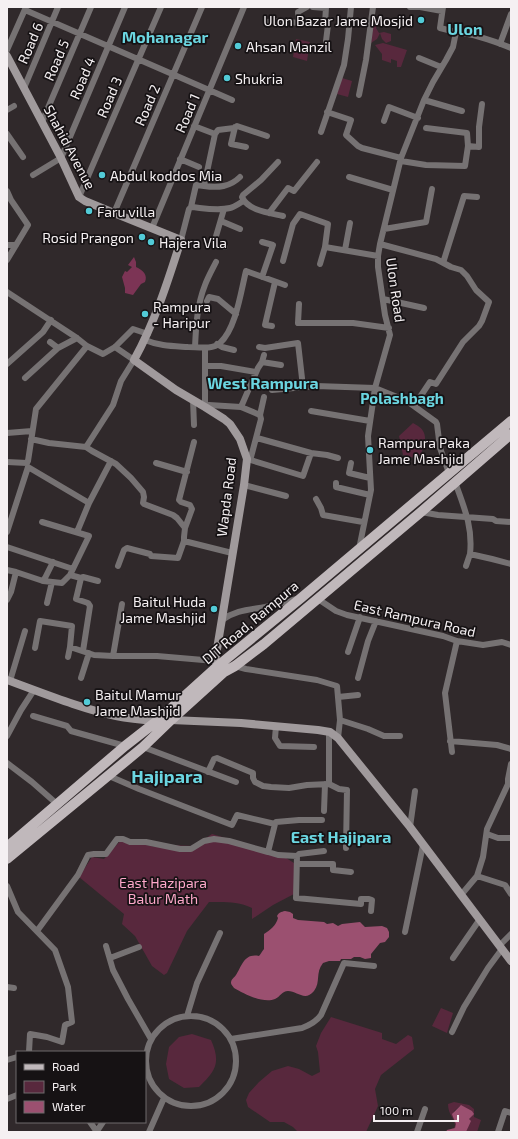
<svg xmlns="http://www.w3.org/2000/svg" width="518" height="1139" viewBox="0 0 518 1139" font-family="'Exo 2',sans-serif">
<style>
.green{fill:#58283d}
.forest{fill:#7c3455}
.water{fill:#9b5070}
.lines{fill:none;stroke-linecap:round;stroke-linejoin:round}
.street{stroke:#767273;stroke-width:6}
.secondary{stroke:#a09a9c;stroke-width:8}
.primary{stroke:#c0b8bb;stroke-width:10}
.poi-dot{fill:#52cbd7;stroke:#161214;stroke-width:1.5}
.labels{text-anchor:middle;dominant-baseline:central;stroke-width:3.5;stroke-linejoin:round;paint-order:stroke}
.poi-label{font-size:14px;fill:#f5f0f2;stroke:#161214;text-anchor:start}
.street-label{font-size:14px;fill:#f5f0f2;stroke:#161214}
.park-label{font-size:14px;fill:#fea8ca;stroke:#161214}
.neighbourhood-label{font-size:15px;font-weight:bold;fill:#6bd6e1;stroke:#161214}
.quarter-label{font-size:16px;font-weight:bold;fill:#6bd6e1;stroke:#161214}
.district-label{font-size:18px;font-weight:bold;fill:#6bd6e1;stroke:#161214}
</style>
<rect width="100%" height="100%" fill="#30292b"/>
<!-- green -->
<path class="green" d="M374,17L378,24L376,28L379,33L384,32L391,34V41L386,43L382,39L380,33L377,39L371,43Z
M296,39L310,42L307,61L293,57Z
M383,43L407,50L401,67H397V61L391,59V63L382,60V54L375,45Z
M342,78L352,81L348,97L337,94Z
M413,423C416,425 421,427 423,431C428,439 423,451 418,459L403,455L399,436Z
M212,834L280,854L297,865L294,894L273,905L252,919V908C238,901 224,902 209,902L187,931L167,973L164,975L152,966L135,936L122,924L124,914L79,877L92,857L104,859L122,839L155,847L167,845L194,846Z
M441,1008L453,1013L447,1033L432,1026Z
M331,1017L382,1033V1039L396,1044L408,1035L412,1037L414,1049L381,1075L375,1089L378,1106L366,1132H298L293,1127L284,1122H270L248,1107L246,1100L249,1093L259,1082L272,1071L288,1066L299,1069L312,1076L320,1072L318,1052L316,1046L321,1033Z
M192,1034L211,1040C221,1063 216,1070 199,1087L184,1088L169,1079L166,1064L169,1047L179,1037Z
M454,1102L469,1105L474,1109V1117L481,1120L477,1132H466L470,1121L469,1119L472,1115L460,1106L454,1111L453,1117L457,1124L455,1128L447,1130L446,1132L447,1130L453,1129L455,1126C455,1118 448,1115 448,1104Z"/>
<!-- forest -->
<path class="forest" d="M134,257L136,262V267C143,270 148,275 145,282L141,284L133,295L125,293V288L122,277L125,271L127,272L132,267L128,265Z"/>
<!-- water -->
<path class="water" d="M285,911L290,912L293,914V918L298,920L324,922L327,924L333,923L338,926L342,924L360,922L365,927L382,926L387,928L389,932V937L385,942L380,943L371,954V958L365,959L360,957H354L351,959H341L340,961H329L323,963C315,973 321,982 314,991C305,1002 297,991 288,991C282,991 280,997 275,999C264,1004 244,994 234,988C233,986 231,985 231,983C231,979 234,978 236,975C242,966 244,953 259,956C261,954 262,951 264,949V934C270,930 276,926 278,918L277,916C279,912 281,912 285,911Z
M461,1105L472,1111L474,1114L469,1119L471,1121L466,1132H446L447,1130L455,1128L456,1124L453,1117L452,1114Z"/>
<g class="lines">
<!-- street -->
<path class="street" d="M313,7L326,8
M410,7H420L442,11
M25,10L232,100
M266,22L278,21L299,23L298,12L307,7
M299,23L325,24
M456,32C474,34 494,41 511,48
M326,41L328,25L325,24L326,7
M500,44L511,14
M7,50L26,7
M419,58L441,67
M24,88L58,7
M359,95L366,60L373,7
M424,100L462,111
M7,110L14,106
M327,112L351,120L346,135L358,146L362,148L401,158
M384,121L389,107L418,118
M42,122L91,7
M235,127L231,144L246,147
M321,132L344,65L348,39L351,7
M7,134L23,157
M215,134L218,130L234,128L237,126L267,136
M468,146L479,147V127L482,104
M180,159L199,167
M401,161L426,165L465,166L468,146L467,133L426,128
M278,162L261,180L243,195L242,197C248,211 270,213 283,216
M33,175L61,158L125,7
M349,177L393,190
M204,186C218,188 230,187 240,177
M7,191L11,200L28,225L7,260
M79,197L161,7
M191,207C203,208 217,211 230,208C235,207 239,203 244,201
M224,209L214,243L225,247
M114,213L202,7
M269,213L288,188L294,191L317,162
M221,221L240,229
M152,228L244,7
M384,229L426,222L432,189
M181,240L189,209L191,207L196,185L204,186L215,134L194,126
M380,244L436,259L451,267L461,270L467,276L476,290L489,302L482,321L479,326L463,342L436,384L430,382L414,406
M7,245H16
M345,250L350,223
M283,261L293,224L300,214L328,224L325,247L378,256
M443,263L464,196L477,197
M320,264L325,247
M262,277L273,245L262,242
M7,292L77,338L87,346L103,354L115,347L133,329L148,334
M383,299L424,308
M207,301L209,297L218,299L236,314
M299,304L298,323H353L389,328
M272,326L265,325L275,282
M145,340C159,346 173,346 188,347C198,347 212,350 220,343C236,329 241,291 246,271L285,285
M50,342L58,348
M217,344L222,347L234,350
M195,347C196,326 197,305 205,285C208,277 212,270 216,262
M259,347L265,348L298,343L303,387
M205,348V407L209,405L241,407L260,415
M262,362L281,365
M7,364L43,332L51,320
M206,366H221L256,372
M25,378L58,348L77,338
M272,390L316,386L375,388L407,401L436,422L437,424L440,448L449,473
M193,400L194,425
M241,407L258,368L262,362L264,355
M311,411L370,421
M7,433L32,431
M257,438L311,453L327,455L338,458
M31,439L49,443L86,447L92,451L116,464L131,478L143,492L144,497L143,503L144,504L173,515L177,518L185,528L184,537V541L232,553
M86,447L113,405L121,381L134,360L115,347
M247,459L303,476L311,453
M247,459L251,457L261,419L260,415L264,397
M7,462L27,463L28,461L36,409L87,346
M156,463L187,472
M351,463L349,473L370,478
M455,482C464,507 473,527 470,554
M336,483V487L370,495
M244,485L286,496
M316,499L321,508L323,515L363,522
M421,512L438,515L493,519L496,521L511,522
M42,522L89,536L70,575L81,578L76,599L88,603L90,606L83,651
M185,528L192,509L190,505L181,502L179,500L194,442
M7,532L28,467L89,503
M77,532L89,503L111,461
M7,547L73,569
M359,549L371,490L368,436L375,388L390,335L385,315L378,267V256L380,244L401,158L424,100L433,82L446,60L453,47L456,32L440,28L443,7
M118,566L124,550L127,548L150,554L151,556L178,558L184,541
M466,566L470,554L492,559L511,564
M7,570L16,572
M81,578L83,577L98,581
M43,581L62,583L70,575
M318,599L336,611L347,615L443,636L457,641L483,645L502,642L511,645
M7,600L11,592L16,572L43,581L45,578L53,562
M47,603L52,582
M222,620C236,610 248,610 265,607C275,605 286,602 296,599
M70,647L94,655L113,656H157L215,661
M35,648L40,621L72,626L70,647L68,657
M348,652L360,617
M113,656L122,604
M235,666L246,669L317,680L337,686L340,720L338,738
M81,678L89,653
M358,678L368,641L376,621
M10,681L25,631
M338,697L358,695
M33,716L67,726L71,731L125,746
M340,720L368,729L384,736H400
M276,726L275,738L280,746L314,747
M7,736L21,710L34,690
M450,741L497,745L511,749
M143,747L236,782
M452,752L445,693L457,641
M7,763L32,782L57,804
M208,772L214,759L217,758L253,773V778L255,782L263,786L271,787L289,788L307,785L329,784L339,789L347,790L346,848
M109,776L139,789L232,825L237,815L275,824L276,822L299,820H322
M329,784V736L330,732
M324,811L325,784
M275,824L268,852L278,855L297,856L296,898L361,904V899H369L372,900L371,911
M410,827L415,791
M487,834L498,838H511
M297,856L299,854L324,851
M297,864H333V870L351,872
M477,876L505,885L511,894
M7,886L18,912L55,950L68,987L72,1022L65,1025L62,1042L47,1037L30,1034L29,1052
M461,895L477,876L483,857L487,829L508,784V779L511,764
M37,931L78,875L88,855L94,854H106L117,839H123L130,842H146L180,849H191L204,841L214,839L229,841L268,852
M405,932L423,845
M106,946L113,970L128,999L151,1039
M499,946L511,934
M110,958L139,947
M453,958L480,919
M7,987L14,988
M146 1061a45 45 0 1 1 90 0a45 45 0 1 1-90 0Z
M187,1016L197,983L220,933
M452,1032L464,1007L488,968L502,949
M231,1039L302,1028C310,1025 316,1022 321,1015L344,963L374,966
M7,1060L17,1057
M7,1099L17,1095
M90,1122L97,1132
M97,1131L103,1122
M149,1132L164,1098
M417,1132L425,1109
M498,1132L505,1111L511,1113"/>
<!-- secondary -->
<path class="secondary" d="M7,56L61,158L79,197L85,201L114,213L181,240C168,281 155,322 134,360L176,390L205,407L224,419L230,424L240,439L247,459L244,485L218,643L215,661L219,665
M7,680C43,693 79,708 116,716C130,719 143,720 157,721
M171,720L241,723L318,730L330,732L338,738L410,827L511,961"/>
<!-- primary -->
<path class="primary" d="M7,847L125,746L157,721L219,665L301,598L511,421
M7,859L143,747L171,720L224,672L235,666L264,644L421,512L511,434"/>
</g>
<!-- markers -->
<g class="poi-dot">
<circle cx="421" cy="20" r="4"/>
<circle cx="238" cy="46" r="4"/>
<circle cx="227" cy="78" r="4"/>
<circle cx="102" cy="175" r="4"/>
<circle cx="89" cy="211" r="4"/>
<circle cx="142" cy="237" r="4"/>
<circle cx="151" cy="242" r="4"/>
<circle cx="145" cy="314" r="4"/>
<circle cx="370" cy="450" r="4"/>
<circle cx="214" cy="609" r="4"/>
<circle cx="87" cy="702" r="4"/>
</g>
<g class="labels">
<!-- poi labels -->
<g class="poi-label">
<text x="413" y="20" text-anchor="end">Ulon Bazar Jame Mosjid</text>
<text x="246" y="46">Ahsan Manzil</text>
<text x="235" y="78">Shukria</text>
<text x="110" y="175">Abdul koddos Mia</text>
<text x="97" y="211">Faru villa</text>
<text x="134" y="237" text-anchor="end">Rosid Prangon</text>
<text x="159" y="242">Hajera Vila</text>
<text x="153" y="306">Rampura<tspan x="153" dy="16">- Haripur</tspan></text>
<text x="378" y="442">Rampura Paka<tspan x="378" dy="16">Jame Mashjid</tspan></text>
<text x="206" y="601" text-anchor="end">Baitul Huda<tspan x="206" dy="16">Jame Mashjid</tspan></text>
<text x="95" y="694">Baitul Mamur<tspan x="95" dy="16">Jame Mashjid</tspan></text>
</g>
<!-- street labels -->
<g class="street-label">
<text transform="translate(30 43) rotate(-67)">Road 6</text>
<text transform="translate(56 60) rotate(-67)">Road 5</text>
<text transform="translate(82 78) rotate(-67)">Road 4</text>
<text transform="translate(109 97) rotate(-67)">Road 3</text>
<text transform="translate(147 105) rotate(-67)">Road 2</text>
<text transform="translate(187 113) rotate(-67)">Road 1</text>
<text transform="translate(70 147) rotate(62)">Shahid Avenue</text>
<text transform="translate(396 290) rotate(82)">Ulon Road</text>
<text transform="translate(226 497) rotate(-83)">Wapda Road</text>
<text transform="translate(415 618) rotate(13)">East Rampura Road</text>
<text transform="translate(250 622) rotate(-40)">DIT Road, Rampura</text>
</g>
<!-- park labels -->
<g class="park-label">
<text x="163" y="882">East Hazipara<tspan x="163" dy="16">Balur Math</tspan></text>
</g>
<!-- neighbourhood labels -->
<g class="neighbourhood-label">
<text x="402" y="398">Polashbagh</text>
</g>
<!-- quarter labels -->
<g class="quarter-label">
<text x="465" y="28">Ulon</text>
<text x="165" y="36">Mohanagar</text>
<text x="263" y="382">West Rampura</text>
<text x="341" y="836">East Hajipara</text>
</g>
<!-- district labels -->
<g class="district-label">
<text x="167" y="776">Hajipara</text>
</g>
</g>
<!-- border -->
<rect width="518" height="1139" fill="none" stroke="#f5f0f2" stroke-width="16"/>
<!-- legend -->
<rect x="16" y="1051" width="130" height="72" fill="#161214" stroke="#6f6b6d"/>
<rect x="24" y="1064" width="20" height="6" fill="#c0b8bb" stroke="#6f6b6d"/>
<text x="52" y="1071" font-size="12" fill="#f5f0f2">Road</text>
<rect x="24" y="1081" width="20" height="12" fill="#58283d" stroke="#6f6b6d"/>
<text x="52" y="1091" font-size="12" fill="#f5f0f2">Park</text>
<rect x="24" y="1101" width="20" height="12" fill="#9b5070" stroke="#6f6b6d"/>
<text x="52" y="1111" font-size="12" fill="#f5f0f2">Water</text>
<!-- scale -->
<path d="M374 1115v6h84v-6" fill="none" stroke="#f5f0f2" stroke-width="2"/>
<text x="380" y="1115" font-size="12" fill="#f5f0f2" stroke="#161214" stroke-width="3" paint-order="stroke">100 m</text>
</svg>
